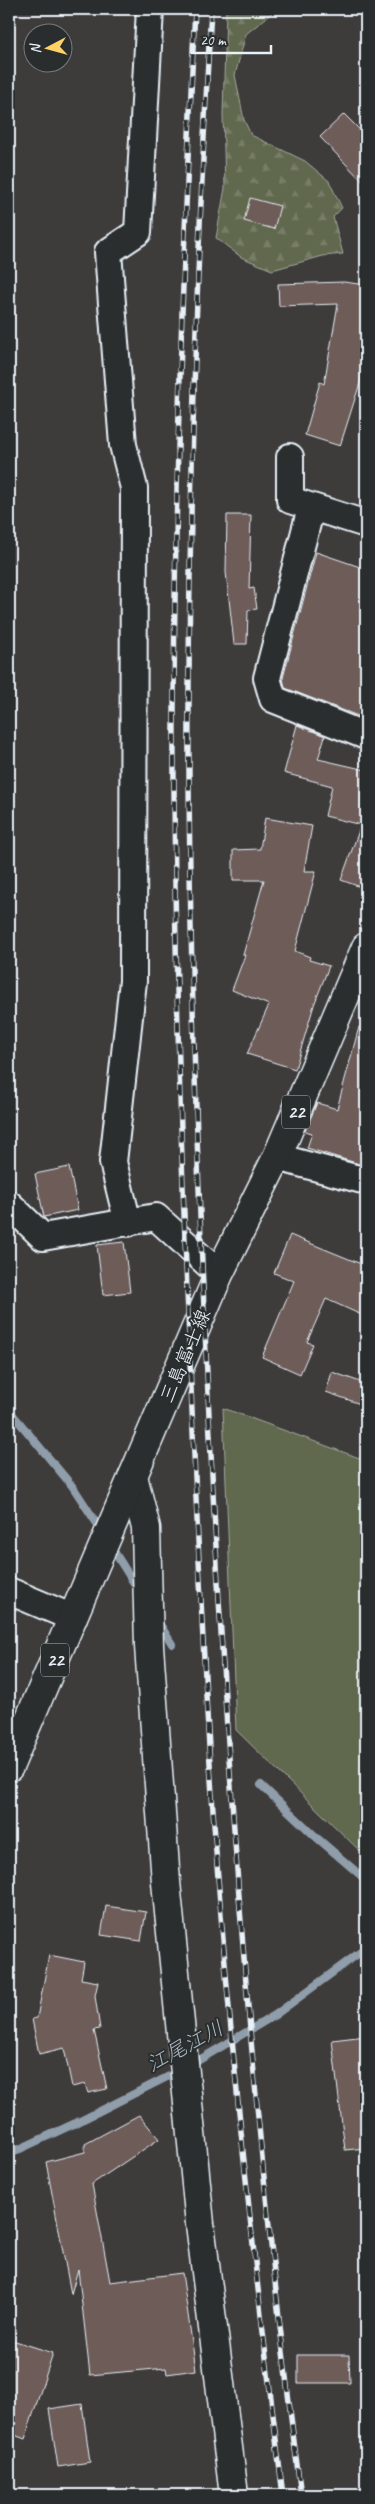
<svg xmlns="http://www.w3.org/2000/svg" width="375" height="2504" viewBox="0 0 375 2504" font-family="Caveat,'Klee One',sans-serif">
<style>
.grass{fill:#60674d;stroke:#a4aca2}
.forest{fill:url(#forest-firs);stroke:#a4aca2}
.lines{fill:none;stroke-linecap:round;stroke-linejoin:round}
.stream{stroke:#8f9eaa;stroke-width:8}
.building{fill:#6e5c58;stroke:#e8f1f8}
.street-casing{stroke:#e8f1f8;stroke-width:30}
.secondary-casing{stroke:#e8f1f8;stroke-width:31}
.primary-casing{stroke:#e8f1f8;stroke-width:31}
.street{stroke:#2a2d2e;stroke-width:26}
.secondary{stroke:#2a2d2e;stroke-width:28}
.primary{stroke:#2a2d2e;stroke-width:28}
.rail-casing{stroke:#e8f1f8;stroke-width:5.5}
.rail{stroke:#2a2d2e;stroke-width:4;stroke-dasharray:11;stroke-linecap:butt}
.labels{text-anchor:middle;dominant-baseline:central;stroke-width:4;stroke-linejoin:round;paint-order:stroke}
.shield{fill:#2a2d2e;stroke:#afb6bb;stroke-width:1}
.shield-label{font-size:19px;font-weight:bold;fill:#e8f1f8}
.street-label{font-size:20px;fill:#e8f1f8;stroke:#2a2d2e}
.water-label{font-size:21px;font-style:italic;fill:#acbac4;stroke:#2a2d2e}
</style>
<defs>
<pattern id="forest-firs" width="22" height="20" patternUnits="userSpaceOnUse" patternTransform="scale(1.25)"><rect width="22" height="20" fill="#60674d"/><path d="M5 1l3.5 6h-7zM16 11l3.5 6h-7z" fill="#777d67"/></pattern>
</defs>
<rect width="100%" height="100%" fill="#3e3b3b"/>
<filter id="ink" filterUnits="userSpaceOnUse"><feTurbulence type="fractalNoise" baseFrequency=".02" numOctaves="2"/><feDisplacementMap in="SourceGraphic" scale="10" xChannelSelector="R" yChannelSelector="G"/><feConvolveMatrix kernelMatrix="1 2 1 2 8 2 1 2 1" color-interpolation-filters="sRGB"/></filter>
<g filter="url(#ink)">
<!-- grass -->
<path class="grass" d="M223,1408L362,1459L366,1449V1857L236,1730Z"/>
<!-- forest -->
<path class="forest" d="M226,9H277L246,34L235,75L244,120L251,135L305,161L329,181L342,208L333,217L343,254L323,256L272,270L241,257L216,238L225,188L223,114Z"/>
<g class="lines">
<!-- stream -->
<path class="stream" d="M9,1410L73,1487L103,1533
M110,1545L139,1591
M158,1621L172,1644
M261,1785L316,1837L366,1880
M189,2066L275,2015L366,1948
M9,2154L80,2121L179,2071"/>
</g>
<!-- building -->
<path class="building" d="M344,114L366,136V185L320,137Z
M250,198L280,206L274,229L244,221Z
M344,282L366,285V351L360,383L340,446L305,435L320,382L324,384L338,304L279,306L278,284Z
M227,515H251L249,589L254,588L257,609L248,610L247,644H234L226,572Z
M316,552L366,569V719L285,688L283,678Z
M297,725L325,736L318,759L366,770V889L341,880L361,825L325,816L332,786L284,773Z
M265,818L312,826L304,871H316L295,951L310,957L309,960L329,966L314,1005L295,1069L247,1054L269,1005L232,990L245,955H243L264,880H233V850L260,849Z
M359,1027L366,1028V1166L307,1148L312,1133L305,1131L317,1103L337,1109Z
M69,1167L78,1210L44,1217L35,1174Z
M290,1235L366,1266V1317L326,1299L307,1342L313,1344L300,1374L262,1357L294,1281L274,1273Z
M124,1242L130,1292L103,1295L97,1245Z
M332,1372L366,1384V1406L326,1392Z
M106,1906L146,1912L141,1941L101,1935Z
M49,1955L84,1962L81,1979L98,1982L95,1996L100,2029L94,2030L107,2089L88,2093L85,2084L72,2087L64,2048L39,2054L32,2019L37,2018Z
M366,2036V2148L345,2150L332,2040Z
M139,2115L159,2139L92,2184L110,2282L182,2273L196,2370L167,2374L166,2368L90,2375L78,2269L71,2294L46,2162L85,2152V2144Z
M9,2339L53,2353L25,2439L9,2433Z
M298,2355H349L350,2383H298Z
M82,2404L90,2462L58,2467L49,2409Z"/>
<g class="lines">
<!-- street casing -->
<g class="street-casing">
<path id="street" d="M290,457V500L366,524
M311,508L267,678L273,699L366,736
M277,1157L366,1181
M9,1204L43,1237L156,1217L219,1274
M128,1223L113,1162L133,981L134,488L123,445L108,252L138,232L150,9
M9,1591L73,1618"/>
</g>
<!-- secondary casing -->
<g class="secondary-casing">
<path id="secondary" d="M133,1476L146,1528L149,1646L166,1882L200,2224L234,2495"/>
</g>
<!-- primary casing -->
<g class="primary-casing">
<path id="primary" d="M9,1767L219,1274L277,1157L366,947"/>
</g>
<!-- street -->
<use href="#street" class="street"/>
<!-- secondary -->
<use href="#secondary" class="secondary"/>
<!-- primary -->
<use href="#primary" class="primary"/>
<!-- rail casing -->
<g class="rail-casing">
<path id="rail" d="M195,9C182,267 173,526 174,785C175,993 183,1202 192,1410C198,1544 204,1677 213,1810C229,2039 254,2268 283,2495
M211,9C196,263 188,517 189,772C190,993 199,1215 210,1435C228,1789 254,2144 301,2495"/>
</g>
<!-- rail -->
<use href="#rail" class="rail"/>
</g>
</g>
<g class="labels">
<!-- shield labels -->
<g class="shield">
<rect x="282" y="1095.5" width="28" height="33" rx="4"/>
<rect x="41" y="1643.5" width="28" height="33" rx="4"/>
</g>
<g class="shield-label">
<text x="296" y="1112">22</text>
<text x="55" y="1660">22</text>
</g>
<!-- street labels -->
<g class="street-label">
<text transform="translate(185 1356) rotate(-67)">三島富士線</text>
</g>
<!-- water labels -->
<g class="water-label">
<text transform="translate(185 2046) rotate(-28)">江尾江川</text>
</g>
</g>
<!-- margin -->
<rect width="375" height="2504" fill="none" stroke="#2a2d2e" stroke-width="30"/>
<rect x="15" y="15" width="345" height="2474" fill="none" stroke="#e8f1f8" stroke-width="2" filter="url(#ink)"/>
<!-- north arrow -->
<g transform="translate(48 48) rotate(264)"><circle r="24" fill="#2a2d2e" stroke="#767b7f"/>
<path d="M0-4L9 19L0 12L-9 19Z" fill="#ffd166"/>
<text y="-8" font-size="14" font-weight="bold" text-anchor="middle" fill="#e8f1f8">N</text>
</g>
<!-- scale -->
<path d="M192 45v8h79v-8" fill="none" stroke="#e8f1f8" stroke-width="2.5"/>
<text x="200" y="45" font-size="15" fill="#e8f1f8" stroke="#2a2d2e" stroke-width="4" paint-order="stroke">20 m</text>
</svg>
